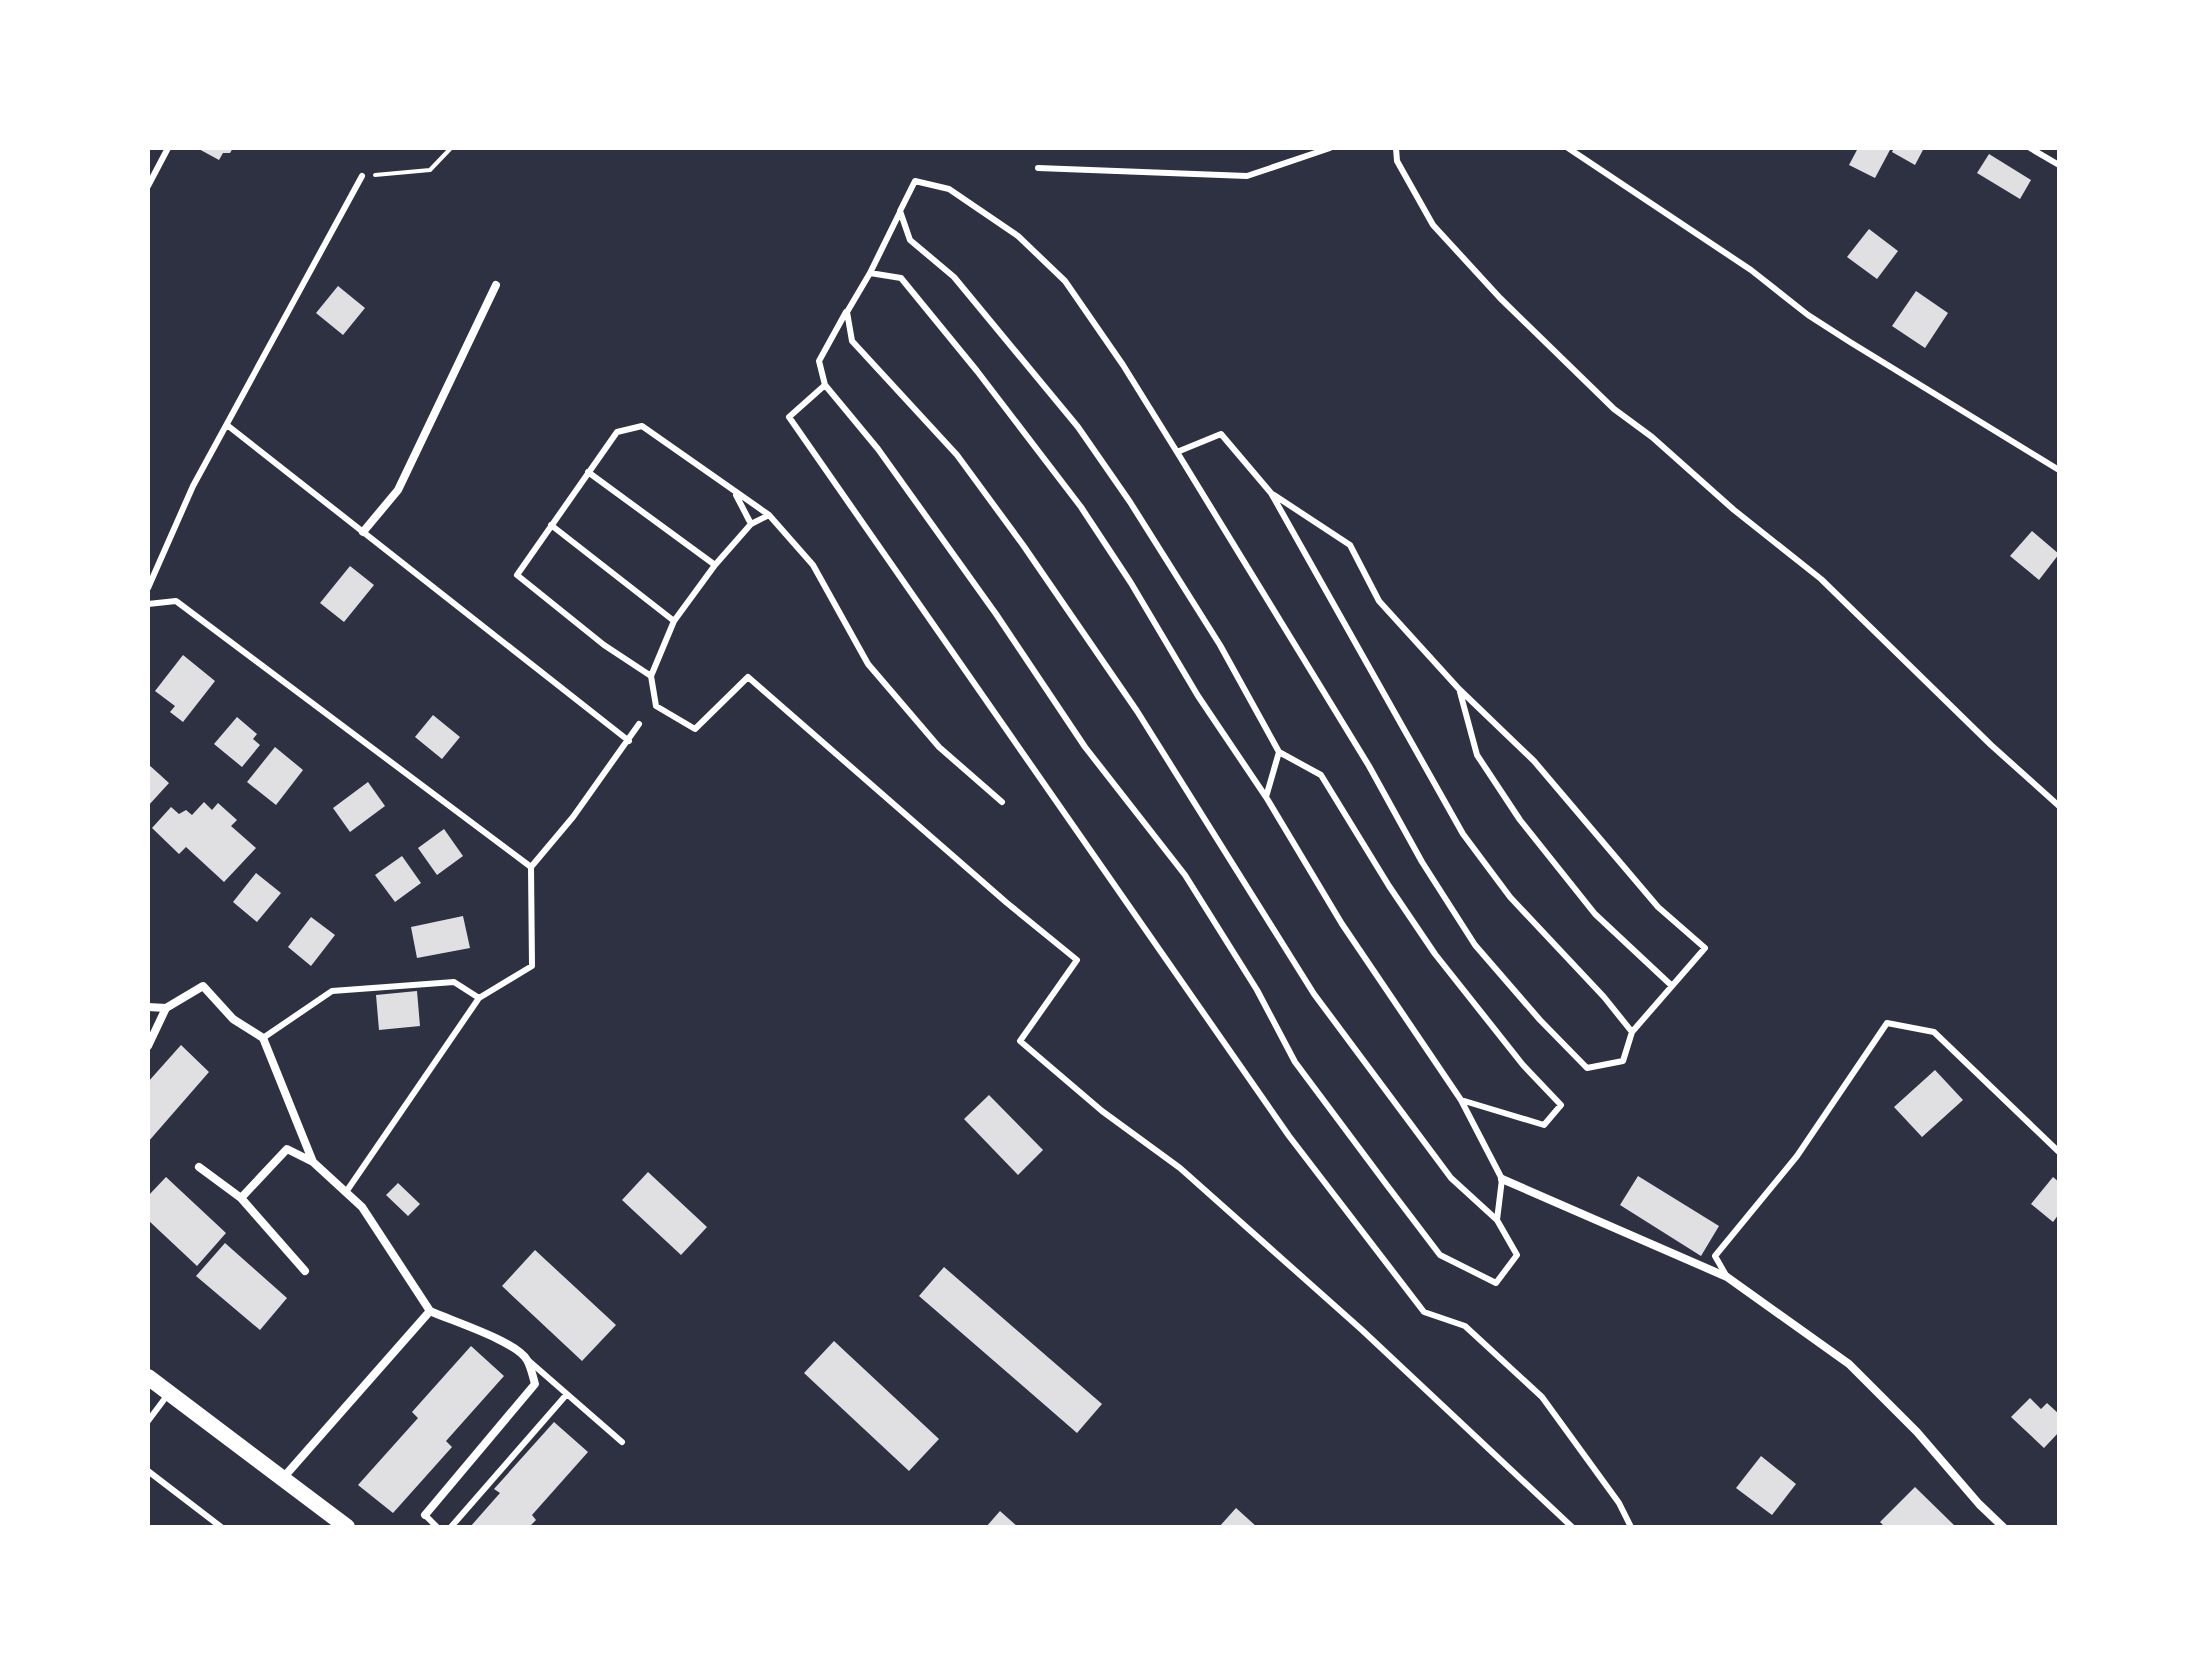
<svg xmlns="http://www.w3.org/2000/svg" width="2207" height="1675" viewBox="0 0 2207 1675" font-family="Barlow,sans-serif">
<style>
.building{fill:#e0e0e3}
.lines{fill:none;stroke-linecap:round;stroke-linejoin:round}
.path{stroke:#fff;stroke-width:4}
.service{stroke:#fff;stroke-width:6}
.minor{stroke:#fff;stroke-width:8}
.secondary{stroke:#fff;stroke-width:16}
</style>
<rect width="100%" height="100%" fill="#2d3142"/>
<!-- building -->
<path class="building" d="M197,148H233L230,153H223L219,160Z
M1858,148H1891L1875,178L1849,165Z
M1894,148H1924L1915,165L1892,152Z
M1989,154L2031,180L2020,199L1977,173Z
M1869,229L1898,251L1877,279L1847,257Z
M338,286L365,308L343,335L316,313Z
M1916,291L1948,313L1925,348L1892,326Z
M2032,531L2059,554L2039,580L2010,556Z
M350,566L374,585L344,622L320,603Z
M183,655L215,681L183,722L170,712L175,706L155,691Z
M433,715L460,737L442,759L415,737Z
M237,717L257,734L253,739L260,745L242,767L214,744Z
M275,747L303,770L276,805L247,782Z
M148,764L169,783L148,806Z
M368,782L385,806L350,832L333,808Z
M204,802L212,810L218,803L237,820L231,826L256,848L224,882L186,847L179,854L152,828L171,807L179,814L186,810L192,815Z
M444,829L463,856L437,875L418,848Z
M402,856L421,883L395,902L375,875Z
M256,873L281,893L257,922L233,902Z
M463,916L470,948L417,958L411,927Z
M311,917L335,935L311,966L288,947Z
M417,991L420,1026L379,1030L376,995Z
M181,1045L209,1072L148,1142V1082Z
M1935,1070L1963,1100L1922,1137L1894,1107Z
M989,1095L1043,1150L1018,1175L964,1119Z
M648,1172L707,1227L681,1255L622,1200Z
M1638,1176L1719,1226L1701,1256L1620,1205Z
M166,1177L226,1233L197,1266L148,1220V1196Z
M2053,1177L2059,1182V1214L2053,1222L2031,1204Z
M398,1183L420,1204L408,1216L386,1195Z
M225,1243L287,1298L260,1330L196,1276Z
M535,1250L616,1325L582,1361L502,1286Z
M944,1267L1102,1404L1077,1433L919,1296Z
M834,1341L939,1439L909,1471L804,1373Z
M471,1346L504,1376L446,1441L452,1447L393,1513L358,1485L418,1418L412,1412Z
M2030,1398L2041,1409L2047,1403L2059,1414L2057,1419L2059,1432L2044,1448L2011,1417Z
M554,1422L588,1452L532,1515L536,1520L529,1527H470L500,1493L494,1489Z
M1761,1456L1796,1484L1772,1515L1736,1488Z
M1915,1487L1956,1527H1885L1880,1522Z
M1236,1508L1257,1527H1219Z
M1000,1511L1018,1527H986Z"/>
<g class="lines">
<!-- path -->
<path class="path" d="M375,175L430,170L451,148"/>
<!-- service -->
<path class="service" d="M1396,148L1397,161L1433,225L1500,298L1614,409L1652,437L1734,510L1821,579L1991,745L2059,806
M1568,148L1751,270L1808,315L1850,342L2059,470
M2030,148L2059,165
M1038,168L1247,176L1330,148
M148,186L168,148
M870,273L900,212
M825,385L819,361L846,312
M227,425L629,741
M1177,452L1221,434L1271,493L1463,834L1510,897L1604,997L1632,1032L1623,1061L1587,1068L1540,1020L1475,945L1422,862L1369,766L1177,452L1123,365L1065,281L1018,236L949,189L915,181L900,211L910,240L954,277L1078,427L1130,502L1220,645L1279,752L1321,775L1389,886L1435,954L1523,1065L1561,1105L1544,1125L1461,1100L1342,924L1266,797L1198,696L1131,583L1081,507L977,371L901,278L870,273L847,312L852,341L957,455L1023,545L1137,711L1314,994L1451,1178L1497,1220L1517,1255L1496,1283L1440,1255L1386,1184L1295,1062L1257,990L1185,875L1085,747L996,614L878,449L825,385L789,417L1289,1136L1424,1312L1465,1326L1542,1397L1619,1503L1631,1527
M588,472L715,565
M736,495L751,524
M1274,495L1350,545L1379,601L1459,689L1534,761L1658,907L1705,948L1672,986
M551,525L674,621
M148,588L193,486L362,176
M148,604L176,601L531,867
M651,676L674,621L715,565L751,524L769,515
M1460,692L1477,755L1520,820L1595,914L1672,986L1632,1032
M1266,797L1279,752
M1002,802L939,747L868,664L813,565L769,515L642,426L617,432L517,575L604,645L651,676L656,706L695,729L748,677L1007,903L1077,960L1020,1041L1102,1111L1180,1168L1362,1330L1572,1527
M263,1038L332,991L454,982L479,998
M1461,1100L1502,1179L1497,1220
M346,1192L479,998L532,966L531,867L573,817L639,724
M1727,1277L1715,1256L1797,1156L1887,1023L1934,1032L2059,1152
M529,1361L622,1442
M148,1421L169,1393
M148,1471L221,1527
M425,1515L437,1527
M451,1527L567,1394"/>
<!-- minor -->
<path class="minor" d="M363,532L398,490L496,285
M148,1007L166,1008L203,986L233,1019L263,1038L313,1162
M148,1046L166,1008
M199,1167L241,1198L287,1149L313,1162L362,1207L430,1311
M1502,1179L1727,1277L1849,1364L1917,1432L1979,1504L2003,1527
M241,1198L305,1271
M283,1478L430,1311C452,1321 516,1341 527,1360C531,1367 533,1377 535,1384L425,1515"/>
<!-- secondary -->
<path class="secondary" d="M148,1377L347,1527"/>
</g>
<!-- border -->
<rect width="2207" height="1675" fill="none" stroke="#ffffff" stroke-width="300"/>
</svg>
